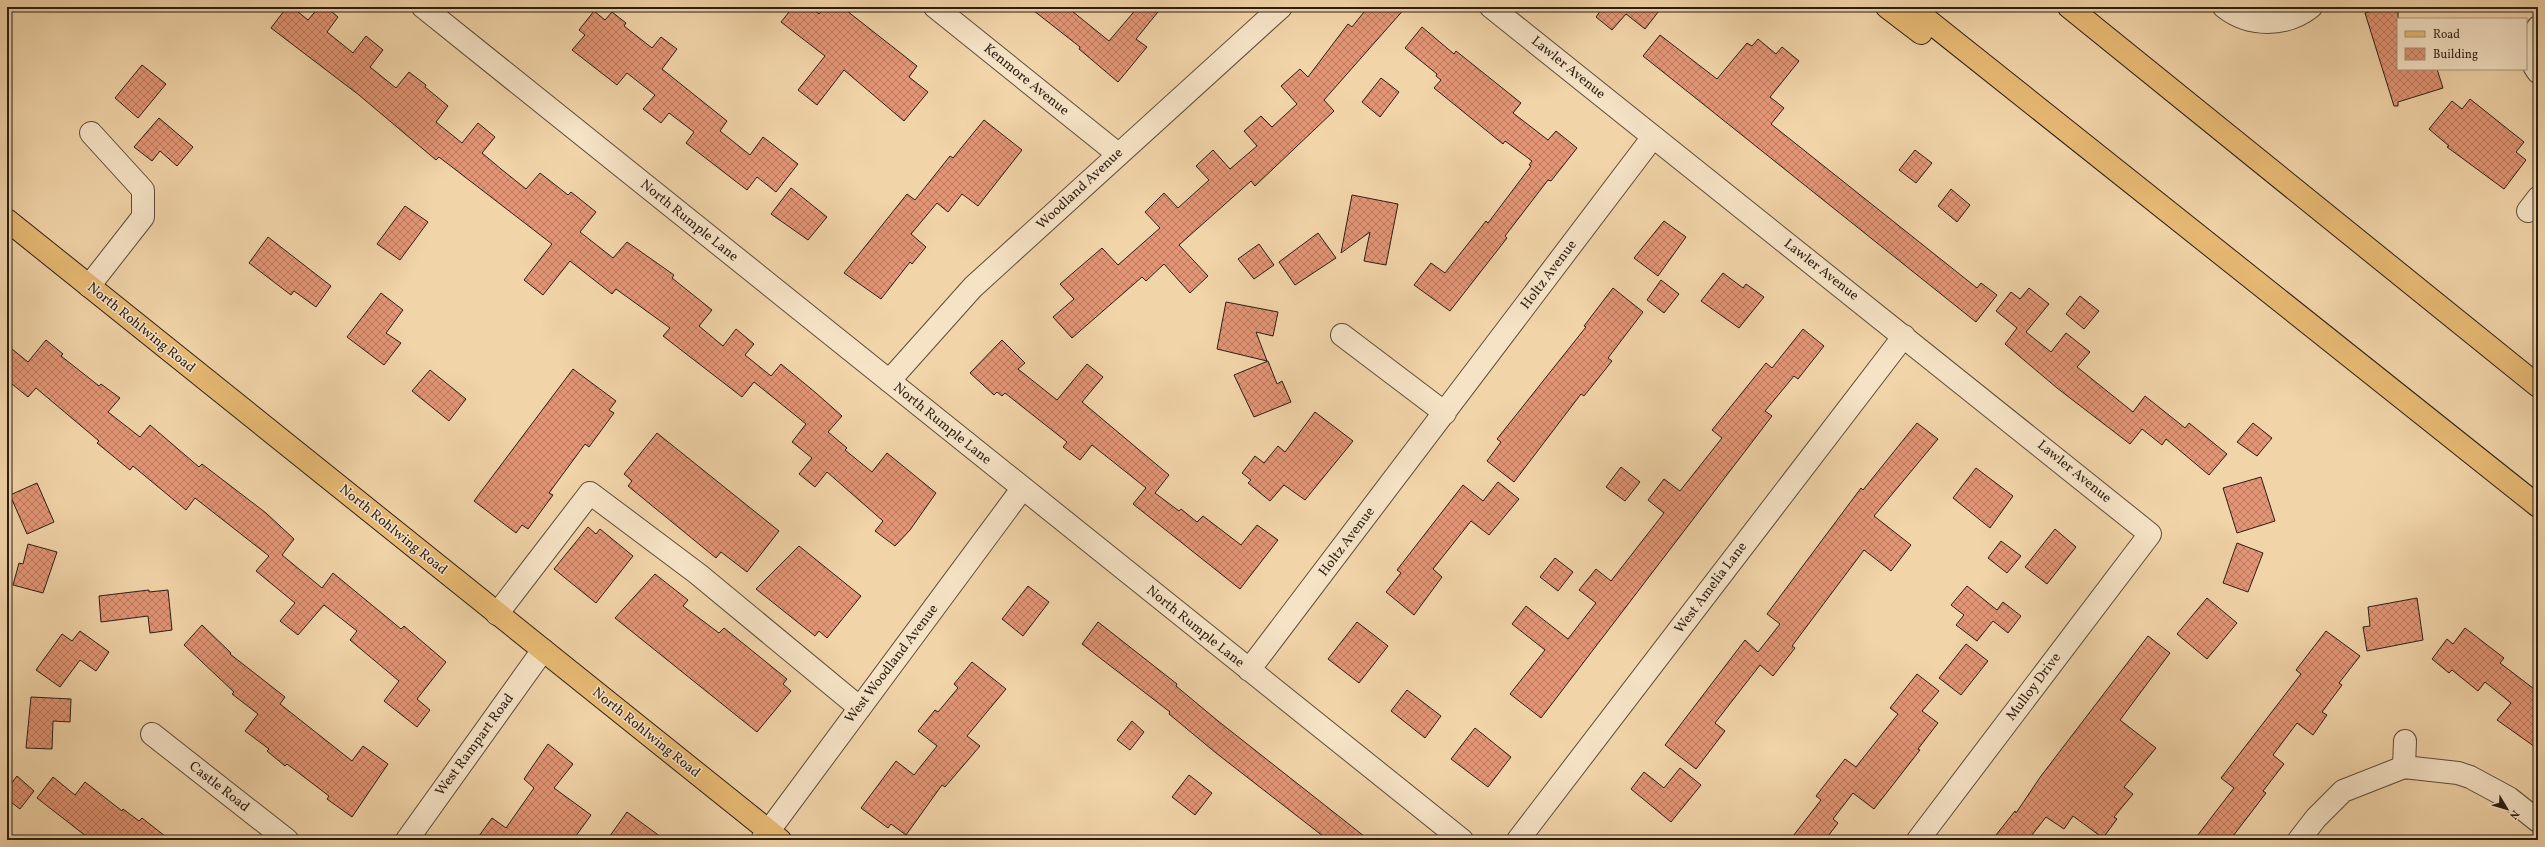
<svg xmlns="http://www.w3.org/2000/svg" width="2545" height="847" viewBox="0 0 2545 847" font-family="Vollkorn,serif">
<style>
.building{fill:url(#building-cross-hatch);stroke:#2b1e14}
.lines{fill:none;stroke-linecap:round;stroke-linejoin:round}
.minor-casing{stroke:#5c4c39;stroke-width:24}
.major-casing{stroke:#2b1e14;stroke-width:24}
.highway-casing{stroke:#2b1e14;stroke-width:24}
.minor{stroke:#f6e3c6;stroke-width:22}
.major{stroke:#e8ba74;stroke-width:22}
.highway{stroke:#e8ba74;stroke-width:22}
.labels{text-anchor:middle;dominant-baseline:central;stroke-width:3;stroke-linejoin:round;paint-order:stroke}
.street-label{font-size:14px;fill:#2b1e14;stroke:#f6e3c6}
</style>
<defs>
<pattern id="building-cross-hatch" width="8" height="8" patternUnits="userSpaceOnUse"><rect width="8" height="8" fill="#e39575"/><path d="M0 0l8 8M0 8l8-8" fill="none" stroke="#b8795f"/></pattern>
</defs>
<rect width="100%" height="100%" fill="#f1d4a8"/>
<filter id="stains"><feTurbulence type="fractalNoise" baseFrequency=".005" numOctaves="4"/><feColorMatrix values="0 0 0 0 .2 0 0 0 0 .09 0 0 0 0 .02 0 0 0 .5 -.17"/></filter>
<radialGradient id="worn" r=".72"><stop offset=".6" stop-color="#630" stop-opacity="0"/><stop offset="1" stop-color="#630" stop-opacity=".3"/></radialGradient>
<!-- building -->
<path class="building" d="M287,7H292L308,20L319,7H326L338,17L327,32L353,53L366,36L383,50L370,67L396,88L409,72L426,85L425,87L448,106L436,122L462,143L478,123L495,137L482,153L501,169L526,189L540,173L568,195L571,192L596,212L580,232L613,258L627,242L674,275L672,278L712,310L699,326L723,346L736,329L754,344L745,355L771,376L781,364L816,393L842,416L828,432L847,448L845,450L872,472L887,453L936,493L910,530L895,546L875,531L883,521L827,472L815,487L799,474L812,458L792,442L806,424L754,382L742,397L663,336L670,328L616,289L612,294L570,261L543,295L524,280L552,244L439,157L436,160L359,95L271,28Z
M793,7H810L819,14L825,7H842L917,66L909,77L928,92L904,121L844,70L817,105L798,90L825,56L781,22Z
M1029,7H1067L1109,41L1138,7H1162L1136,39L1147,47L1118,82L1079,49L1080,47Z
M1368,7H1406L1324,100L1334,111L1255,186L1251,181L1179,245L1208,276L1190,293L1164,264L1146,281L1142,277L1072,338L1053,317L1074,299L1060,284L1102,248L1118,265L1160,228L1145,212L1164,193L1178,208L1209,180L1196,166L1213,150L1230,169L1257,146L1244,131L1261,116L1272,127L1297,104L1281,86L1300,69L1308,77L1348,24L1352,27Z
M1603,7H1662L1645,29L1626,14L1612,30L1596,17Z
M2386,7H2398V69H2437L2443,88L2398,102V106H2394L2365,13Z
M594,11L605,20L612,12L626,23L624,26L652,48L661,37L677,49L662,69L727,121L720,131L750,155L763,137L798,164L776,192L757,177L747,190L686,143L694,132L669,113L661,123L643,109L655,95L627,73L617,85L572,50L585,35L579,30Z
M1422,27L1454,54L1456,51L1521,103L1513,113L1548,140L1556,131L1577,148L1551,181L1548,180L1505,236L1507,238L1450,311L1414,285L1431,263L1445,273L1486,221L1488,223L1531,166L1529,165L1532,161L1505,141L1503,144L1434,88L1441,80L1436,76L1437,74L1405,48Z
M1660,35L1717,79L1747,43L1752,46L1758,39L1776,54L1782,47L1799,61L1770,97L1784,108L1771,124L1977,288L1981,283L1997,295L1976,322L1643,56Z
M142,65L166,84L138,118L115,98Z
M1381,78L1399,92L1380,117L1362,102Z
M2470,99L2524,142L2516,152L2526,160L2504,189L2447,147L2449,146L2429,129L2452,101L2462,109Z
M159,118L193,147L177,166L160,151L152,161L134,147Z
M984,120L1022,150L978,206L962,194L948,212L937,203L911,234L926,247L912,264L910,262L881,299L844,273L907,194L915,200L950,156L953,158Z
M1915,150L1932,163L1916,183L1899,170Z
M791,188L827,217L808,240L771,214Z
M1951,189L1970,205L1957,222L1938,206Z
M1352,195L1398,204L1386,265L1364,261L1370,232L1341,253Z
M405,206L428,222L400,260L377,244Z
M1664,221L1686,237L1658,276L1634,258Z
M1318,233L1336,258L1295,285L1279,262Z
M268,237L331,286L316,307L294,291L291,295L249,263Z
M1259,244L1274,265L1254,279L1238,259Z
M1723,273L1743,288L1746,284L1764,297L1739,328L1701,301Z
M1661,280L1679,294L1664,313L1647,300Z
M1613,288L1643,312L1608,358L1612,361L1584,396L1581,394L1514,482L1487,461L1501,442L1497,439L1586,327L1584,326Z
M2029,288L2049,304L2026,332L2051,352L2066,333L2090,352L2077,367L2133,412L2145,396L2185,428L2189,423L2227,454L2209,475L2166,439L2162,445L2142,429L2130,444L2057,388L2005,344L2017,328L1996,311L2011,292L2020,299Z
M381,293L403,310L386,333L401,343L384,365L347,337Z
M2080,296L2099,311L2084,329L2066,314Z
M1226,302L1278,312L1273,336L1256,332L1267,361L1217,349Z
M1803,329L1824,346L1798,379L1794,376L1765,411L1772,416L1541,718L1510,694L1545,650L1512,624L1526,606L1568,639L1596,603L1579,590L1596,569L1611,581L1664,513L1648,500L1664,479L1680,491L1722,438L1712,430L1766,363L1772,368Z
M46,340L63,354L61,356L99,386L101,384L120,398L108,412L140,437L150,425L199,467L202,464L266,513L294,539L282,555L322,588L333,573L401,629L404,626L446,662L417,699L430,710L417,727L384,701L399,681L350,640L357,631L324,605L298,635L280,621L295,603L256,571L269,556L195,498L186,510L133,466L130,470L97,443L99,441L36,388L28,397L7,380V345L28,362Z
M1002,340L1025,363L1018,369L1057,400L1087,364L1103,377L1082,402L1169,475L1155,493L1179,511L1181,509L1197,522L1203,516L1241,545L1257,525L1278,540L1240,589L1133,504L1146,488L1126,472L1092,445L1080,460L1063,447L1067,442L1005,393L1002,396L997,392L994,395L970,373Z
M1268,361L1277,384L1282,381L1291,402L1254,417L1234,375Z
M573,369L616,401L609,410L614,413L589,447L585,444L549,493L553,495L528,529L522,525L516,533L474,501Z
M430,370L466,399L449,421L412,391Z
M1315,412L1353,441L1305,500L1284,485L1270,501L1248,483L1251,480L1242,473L1255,456L1264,463L1278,446L1285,452Z
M1917,423L1938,439L1874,516L1911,545L1891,571L1864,550L1792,646L1795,648L1773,676L1760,665L1715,723L1725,731L1696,769L1665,745L1745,640L1758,652L1780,624L1767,614L1861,488L1863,490Z
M2253,423L2272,438L2257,456L2237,442Z
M657,433L779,531L747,572L721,552L716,558L628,486L632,481L624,474Z
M1621,467L1640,482L1625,501L1606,487Z
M1976,468L2013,496L1990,528L1953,498Z
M2261,477L2275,521L2237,533L2223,488Z
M1498,482L1519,499L1489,535L1471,521L1433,569L1442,577L1414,615L1386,592L1401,573L1397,570L1463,485L1483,501Z
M37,483L54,522L27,534L10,495Z
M588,527L596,534L600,529L633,556L596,603L554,569Z
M2055,529L2076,547L2047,584L2025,567Z
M2001,541L2021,556L2007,573L1988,558Z
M2237,543L2263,553L2248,592L2223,583Z
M28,544L57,552L43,593L13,585L19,563L23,564Z
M799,546L861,596L827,638L819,631L815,636L756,589Z
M1555,558L1573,572L1558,591L1540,577Z
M655,574L688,600L683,606L719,633L724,628L787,679L783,684L791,691L757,732L615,618Z
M1028,586L1049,602L1023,636L1002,619Z
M1967,586L1997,610L2003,602L2021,616L2008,633L1993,621L1977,641L1956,625L1964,615L1951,605Z
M149,590V592L168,590L172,630L150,633L148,616L101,622L99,596Z
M2207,598L2237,623L2207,659L2177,634Z
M2417,598L2423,640L2367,651L2363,627L2370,626L2368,607Z
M1098,622L1177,684L1176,686L1218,721L1369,840H1328L1216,753L1169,714L1170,712L1082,644Z
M1357,622L1388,646L1359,683L1328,659Z
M202,625L231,653L230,654L285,697L280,704L352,761L363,746L388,764L352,817L327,799L329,796L287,764L285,766L267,751L269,749L245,731L258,714L232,694L234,692L184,645Z
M2465,628L2504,658L2500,663L2538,692V749L2497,720L2511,703L2485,682L2478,691L2452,670L2449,673L2432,659L2447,639L2453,644Z
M80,631L109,652L96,671L80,660L60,687L36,670L62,634L72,641Z
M2326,631L2360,656L2339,683L2342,685L2322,712L2327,715L2313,735L2297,723L2273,755L2284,764L2263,791L2266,793L2230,840H2194L2234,788L2221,778L2301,674L2296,670Z
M2148,636L2170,653L2120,720L2156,748L2124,787L2133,794L2114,817L2117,819L2103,838L2073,816L2064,829L2046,817L2028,840H1992L2015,811L2016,813L2041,776Z
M1966,644L1988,661L1961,695L1939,678Z
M972,662L1006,689L967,736L980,746L945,787L942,785L906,835L891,824L888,828L861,808L896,761L914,775L937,746L918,731L935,710L938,712L958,688L954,684Z
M1917,674L1939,691L1922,711L1938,723L1918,749L1920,750L1874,809L1853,793L1833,819L1838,823L1825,840H1790L1821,800L1816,796L1845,759L1856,767L1898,714L1890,708Z
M1407,690L1441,716L1425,738L1391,711Z
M31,697L71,699L70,722L53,721L52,749L26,748Z
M1132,721L1144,732L1130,750L1117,740Z
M1475,728L1511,757L1488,787L1451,759Z
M548,744L573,764L554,788L591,815L573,840H476L492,818L506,828L534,788L524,779Z
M1680,768L1701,785L1671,822L1631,789L1644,772L1664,788Z
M1189,775L1212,793L1195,815L1172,797Z
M17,776L34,791L20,809L7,799V789Z
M53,777L75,795L85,782L122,811L123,809L139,821L142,818L170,840H91L37,798Z
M627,812L665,840H607Z"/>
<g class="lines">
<!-- minor casing -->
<g class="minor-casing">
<path id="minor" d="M423,7L1462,840
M935,7L1118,154
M1491,7L2150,534L1918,840
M2224,7C2249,27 2286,27 2311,7
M2538,27L2536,32L2534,66L2538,72
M2528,211L2538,198
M89,286L143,217V190L91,133
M1342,335L1445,413
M889,381L973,287L1281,7
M497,614L590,493L698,574L860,708
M1249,670L1653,137
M152,734L287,840
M2404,767L2405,741
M407,840L543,650
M762,840L1022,489
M1518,840L1904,336
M2299,840L2316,818L2343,791L2404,767L2458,773L2470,777L2509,798L2538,821"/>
</g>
<!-- major casing -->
<g class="major-casing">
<path id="major" d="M7,220L780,840"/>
</g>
<!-- highway casing -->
<g class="highway-casing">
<path id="highway" d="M1887,7L1921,33
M1911,7L2538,506
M2069,7L2538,386"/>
</g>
<!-- minor -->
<use href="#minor" class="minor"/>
<!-- major -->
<use href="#major" class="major"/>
<!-- highway -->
<use href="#highway" class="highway"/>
</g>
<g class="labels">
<!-- street labels -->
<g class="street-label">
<text transform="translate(1568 68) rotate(39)">Lawler Avenue</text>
<text transform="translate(1026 80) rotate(39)">Kenmore Avenue</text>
<text transform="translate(1080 189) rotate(-43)">Woodland Avenue</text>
<text transform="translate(689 221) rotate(39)">North Rumple Lane</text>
<text transform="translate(1821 270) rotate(38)">Lawler Avenue</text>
<text transform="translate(1549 275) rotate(-53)">Holtz Avenue</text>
<text transform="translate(141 328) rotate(39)">North Rohlwing Road</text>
<text transform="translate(942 424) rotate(39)">North Rumple Lane</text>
<text transform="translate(2074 472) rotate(39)">Lawler Avenue</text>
<text transform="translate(393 530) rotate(39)">North Rohlwing Road</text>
<text transform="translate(1347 542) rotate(-53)">Holtz Avenue</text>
<text transform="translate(1711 588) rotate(-53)">West Amelia Lane</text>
<text transform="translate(1195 627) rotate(39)">North Rumple Lane</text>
<text transform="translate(892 664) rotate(-53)">West Woodland Avenue</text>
<text transform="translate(2034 687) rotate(-53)">Mulloy Drive</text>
<text transform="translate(646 733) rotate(39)">North Rohlwing Road</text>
<text transform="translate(475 745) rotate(-54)">West Rampart Road</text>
<text transform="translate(219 787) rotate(38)">Castle Road</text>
</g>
</g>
<!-- margin -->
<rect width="2545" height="847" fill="none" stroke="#f1d4a8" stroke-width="24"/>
<rect x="8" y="8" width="2529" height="831" fill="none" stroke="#2b1e14" stroke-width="2"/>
<rect x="12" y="12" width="2521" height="823" fill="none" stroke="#2b1e14"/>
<!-- legend -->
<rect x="2397" y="18" width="130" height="52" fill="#f6e3c6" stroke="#a5947f"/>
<rect x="2405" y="31" width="20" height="6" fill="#e8ba74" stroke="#a5947f"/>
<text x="2433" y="38" font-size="12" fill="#2b1e14">Road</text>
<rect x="2405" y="48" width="20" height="12" fill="url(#building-cross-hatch)" stroke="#a5947f"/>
<text x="2433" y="58" font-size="12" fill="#2b1e14">Building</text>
<!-- north arrow -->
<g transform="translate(2507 809) rotate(128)" stroke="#f6e3c6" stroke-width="3" paint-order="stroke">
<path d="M0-3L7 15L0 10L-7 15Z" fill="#2b1e14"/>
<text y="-6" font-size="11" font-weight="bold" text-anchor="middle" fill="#2b1e14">N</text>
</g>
<rect width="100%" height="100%" filter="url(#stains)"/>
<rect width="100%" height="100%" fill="url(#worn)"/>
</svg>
